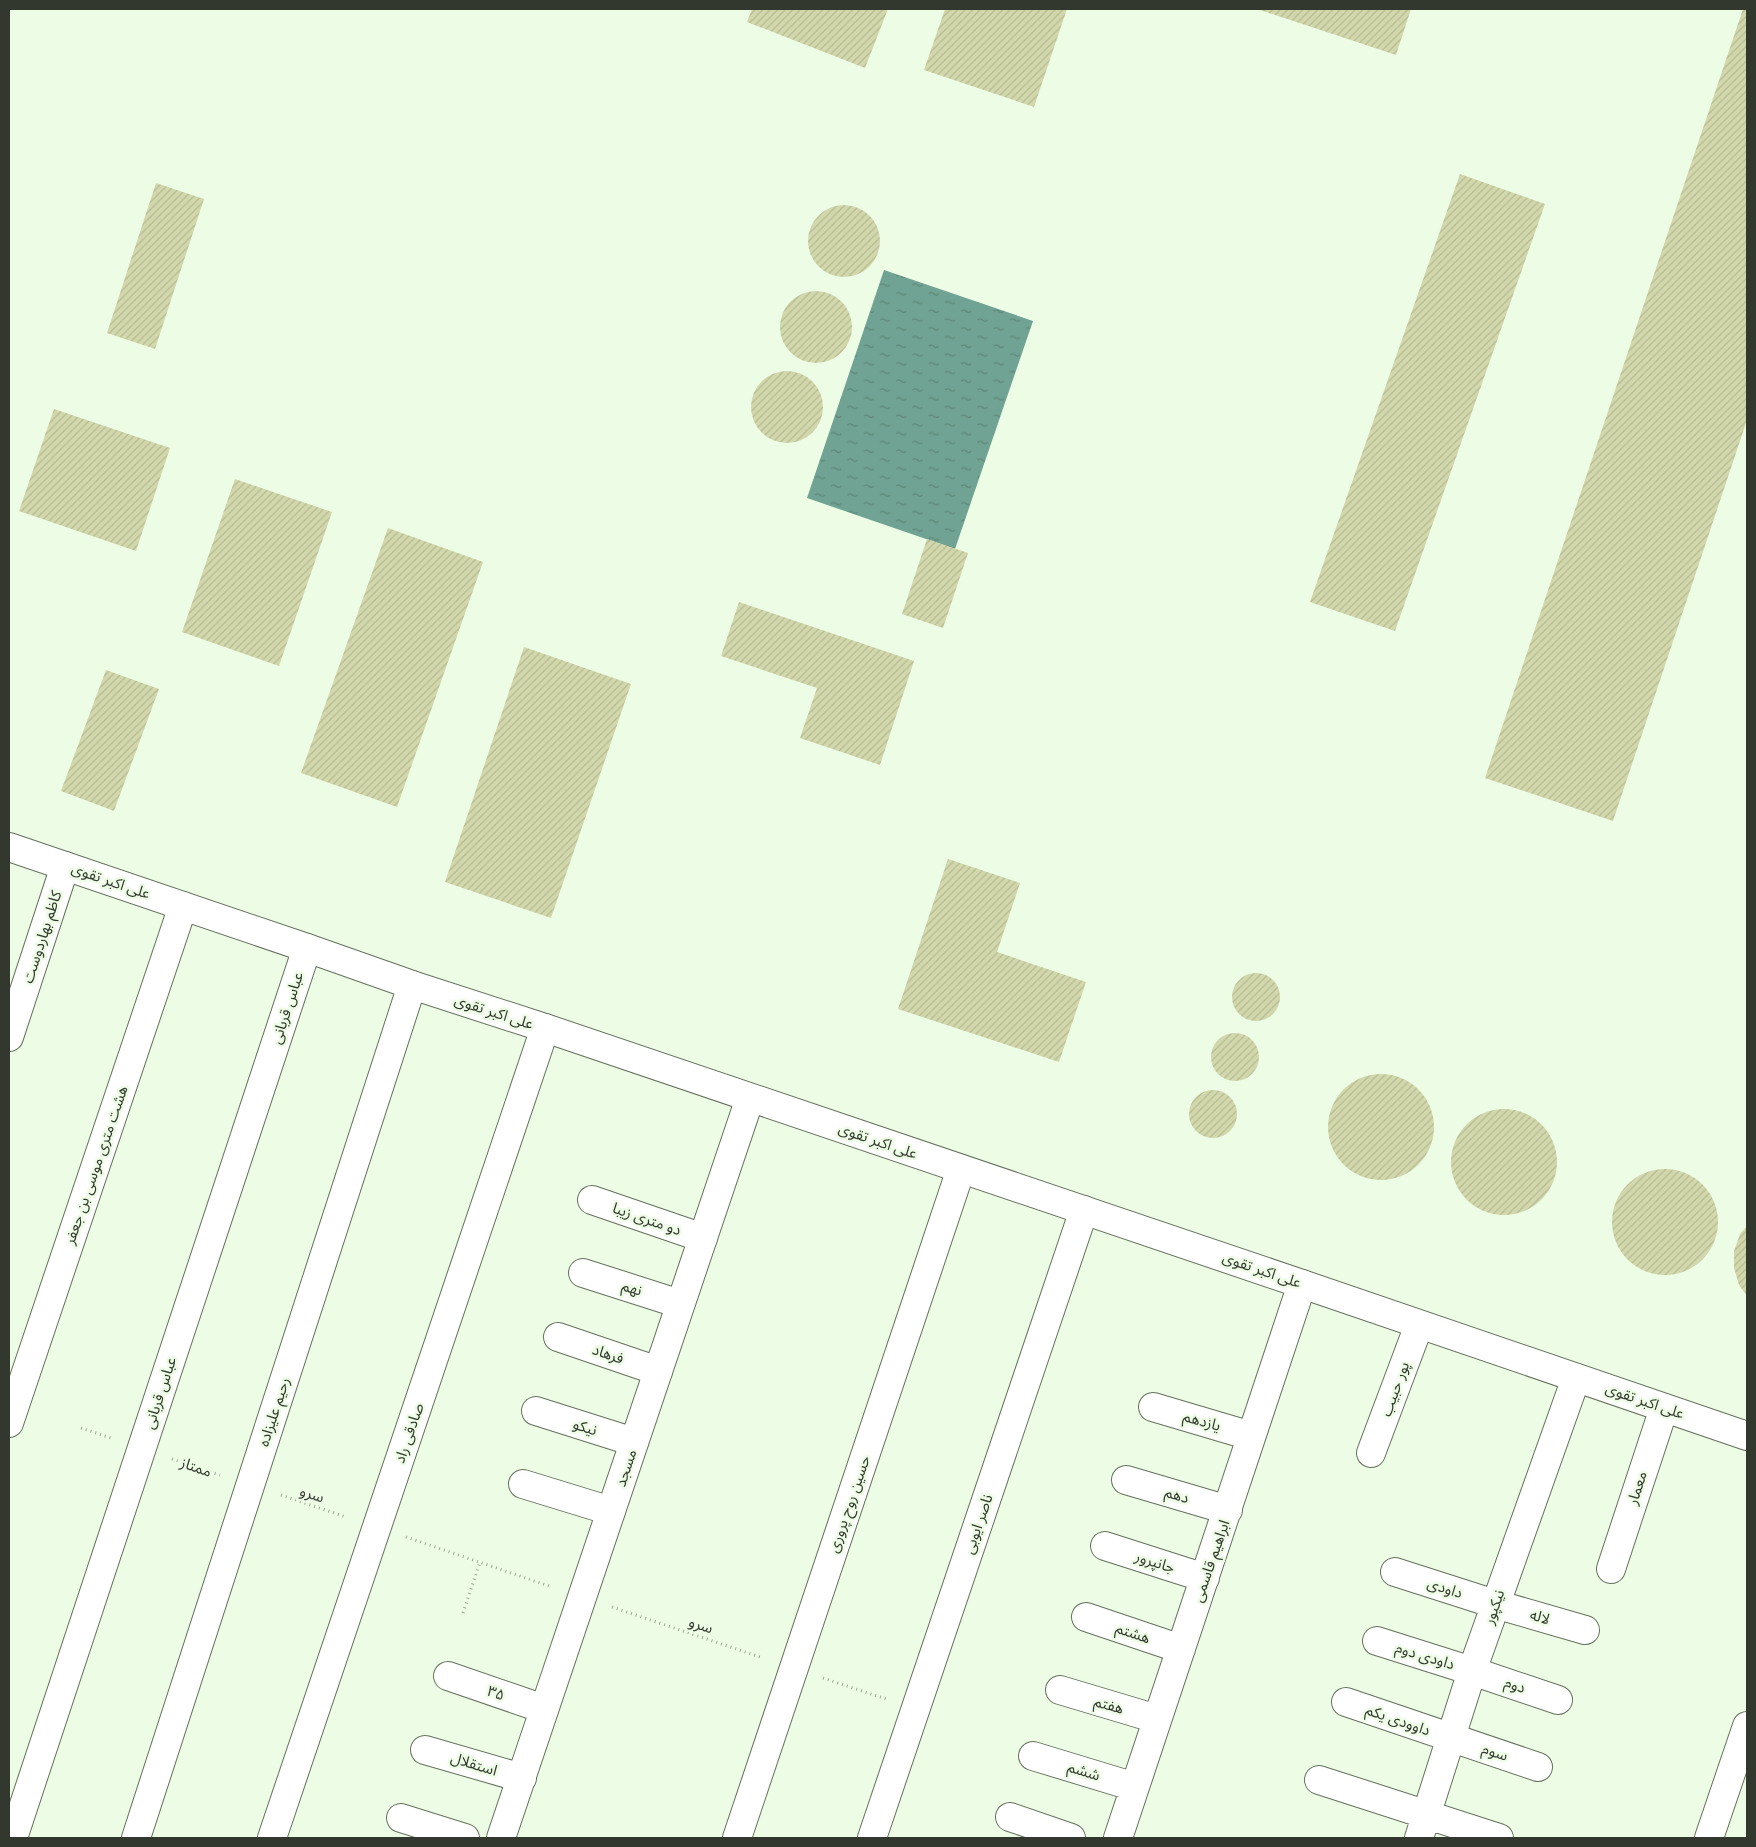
<svg xmlns="http://www.w3.org/2000/svg" width="1756" height="1847" viewBox="0 0 1756 1847" font-family="'Nunito Sans','Noto Sans Arabic',sans-serif">
<style>
.water{fill:url(#water-ripples)}
.building{fill:url(#building-hatch)}
.lines{fill:none;stroke-linecap:round;stroke-linejoin:round}
.minor-casing{stroke:#65715d;stroke-width:30}
.tertiary-casing{stroke:#65715d;stroke-width:30}
.secondary-casing{stroke:#65715d;stroke-width:30}
.path{stroke:#9ea897;stroke-width:3;stroke-dasharray:1 4;stroke-linecap:butt}
.minor{stroke:#fff;stroke-width:28}
.tertiary{stroke:#fff;stroke-width:28}
.secondary{stroke:#fff;stroke-width:28}
.labels{text-anchor:middle;dominant-baseline:central;stroke-width:5;stroke-linejoin:round;paint-order:stroke}
.street-label{font-size:15px;fill:#33382f;stroke:#edfce5}
</style>
<defs>
<pattern id="water-ripples" width="26" height="14" patternUnits="userSpaceOnUse" patternTransform="scale(1.25)"><rect width="26" height="14" fill="#70a393"/><path d="M2 4q2-2 4 0t4 0M15 11q2-2 4 0t4 0" fill="none" stroke="#5d8678"/></pattern>
<pattern id="building-hatch" width="6" height="6" patternUnits="userSpaceOnUse" patternTransform="scale(1.25)"><rect width="6" height="6" fill="#d2d8ab"/><path d="M-1 1l2-2M0 6l6-6M5 7l2-2" fill="none" stroke="#b5ba93"/></pattern>
</defs>
<rect width="100%" height="100%" fill="#edfce5"/>
<!-- water -->
<path class="water" d="M884,270L1033,321L955,549L807,498Z"/>
<!-- building -->
<path class="building" d="M752,9H888L865,68L747,22Z
M945,9H1067L1034,107L924,70Z
M1257,9H1411L1396,55Z
M1743,9H1747V420L1613,821L1485,778Z
M1460,174L1545,204L1395,631L1310,602Z
M156,183L204,199L155,349L107,333Z
M808 241a36 36 0 1 1 72 0a36 36 0 1 1-72 0Z
M780 327a36 36 0 1 1 72 0a36 36 0 1 1-72 0Z
M751 407a36 36 0 1 1 72 0a36 36 0 1 1-72 0Z
M54,409L170,448L136,551L19,511Z
M235,479L332,512L279,666L182,632Z
M388,528L483,562L397,807L301,773Z
M927,539L968,553L943,628L902,614Z
M739,602L914,661L880,765L800,738L817,688L721,656Z
M524,647L631,684L551,918L445,882Z
M106,670L159,689L114,811L61,791Z
M948,859L1020,883L997,952L1086,982L1059,1062L898,1009Z
M1232 997a24 24 0 1 1 48 0a24 24 0 1 1-48 0Z
M1211 1057a24 24 0 1 1 48 0a24 24 0 1 1-48 0Z
M1328 1127a53 53 0 1 1 106 0a53 53 0 1 1-106 0Z
M1189 1114a24 24 0 1 1 48 0a24 24 0 1 1-48 0Z
M1451 1162a53 53 0 1 1 106 0a53 53 0 1 1-106 0Z
M1612 1222a53 53 0 1 1 106 0a53 53 0 1 1-106 0Z
M1747,1226V1296L1739,1285L1734,1268V1251L1740,1234Z"/>
<g class="lines">
<!-- minor casing -->
<g class="minor-casing">
<path id="minor" d="M9,1037L65,866
M592,1200L703,1238
M583,1273L680,1304
M558,1337L658,1371
M1153,1407L1251,1436
M536,1411L634,1442
M9,1423L183,906
M1371,1453L1419,1325
M1126,1480L1228,1510
M523,1484L611,1511
M1105,1546L1205,1578
M1611,1569L1664,1408
M1395,1572L1495,1604L1585,1630
M1086,1617L1181,1649
M1377,1641L1472,1671L1558,1700
M448,1676L544,1709
M1060,1690L1157,1719
M1346,1702L1538,1767
M425,1750L522,1778
M1033,1756L1135,1787
M1319,1780L1499,1838
M1010,1817L1071,1838
M401,1818L465,1838
M13,1838L307,948
M136,1838L412,985
M272,1838L545,1028
M737,1838L961,1169
M872,1838L1084,1210
M1118,1838L1302,1284
M1419,1838L1472,1671L1576,1378
M1709,1838L1747,1726"/>
</g>
<!-- tertiary casing -->
<g class="tertiary-casing">
<path id="tertiary" d="M501,1838L750,1098"/>
</g>
<!-- secondary casing -->
<g class="secondary-casing">
<path id="secondary" d="M9,847L307,948L412,985L545,1028L1302,1284L1747,1436"/>
</g>
<!-- path -->
<path class="path" d="M81,1428L111,1438
M172,1459L220,1475
M281,1495L346,1517
M406,1537L552,1587
M612,1607L763,1658
M463,1613L480,1562
M823,1678L886,1699"/>
<!-- minor -->
<use href="#minor" class="minor"/>
<!-- tertiary -->
<use href="#tertiary" class="tertiary"/>
<!-- secondary -->
<use href="#secondary" class="secondary"/>
</g>
<g class="labels">
<!-- street labels -->
<g class="street-label">
<text transform="translate(111 881) rotate(19)">علی اکبر تقوی</text>
<text transform="translate(42 937) rotate(-72)">کاظم بهاردوست</text>
<text transform="translate(287 1008) rotate(-72)">عباس قربانی</text>
<text transform="translate(494 1012) rotate(18)">علی اکبر تقوی</text>
<text transform="translate(878 1141) rotate(19)">علی اکبر تقوی</text>
<text transform="translate(96 1165) rotate(-71)">هشت متری موسی بن جعفر</text>
<text transform="translate(647 1219) rotate(19)">دو متری زیبا</text>
<text transform="translate(1262 1270) rotate(19)">علی اکبر تقوی</text>
<text transform="translate(632 1288) rotate(18)">نهم</text>
<text transform="translate(608 1354) rotate(19)">فرهاد</text>
<text transform="translate(1395 1389) rotate(-70)">پور حبیب</text>
<text transform="translate(160 1393) rotate(-72)">عباس قربانی</text>
<text transform="translate(1645 1401) rotate(19)">علی اکبر تقوی</text>
<text transform="translate(274 1412) rotate(-72)">رحیم علیزاده</text>
<text transform="translate(1202 1421) rotate(16)">یازدهم</text>
<text transform="translate(585 1427) rotate(18)">نیکو</text>
<text transform="translate(409 1433) rotate(-71)">صادقی راد</text>
<text transform="translate(196 1467) rotate(19)">ممتاز</text>
<text transform="translate(626 1468) rotate(-72)">مسجد</text>
<text transform="translate(1637 1488) rotate(-72)">معمار</text>
<text transform="translate(312 1494) rotate(18)">سرو</text>
<text transform="translate(1177 1495) rotate(17)">دهم</text>
<text transform="translate(849 1504) rotate(-71)">حسین روح پروری</text>
<text transform="translate(978 1524) rotate(-71)">ناصر ایوبی</text>
<text transform="translate(1211 1561) rotate(-71)">ابراهیم قاسمی</text>
<text transform="translate(1155 1562) rotate(18)">جانپرور</text>
<text transform="translate(1445 1588) rotate(18)">داودی</text>
<text transform="translate(1494 1607) rotate(-71)">نیکپور</text>
<text transform="translate(1540 1617) rotate(16)">لاله</text>
<text transform="translate(701 1625) rotate(19)">سرو</text>
<text transform="translate(1133 1633) rotate(19)">هشتم</text>
<text transform="translate(1425 1656) rotate(17)">داودی دوم</text>
<text transform="translate(1515 1685) rotate(19)">دوم</text>
<text transform="translate(496 1693) rotate(19)">۳۵</text>
<text transform="translate(1109 1705) rotate(16)">هفتم</text>
<text transform="translate(1398 1720) rotate(19)">داوودی یکم</text>
<text transform="translate(1495 1752) rotate(18)">سوم</text>
<text transform="translate(474 1764) rotate(17)">استقلال</text>
<text transform="translate(1084 1771) rotate(17)">ششم</text>
</g>
</g>
<!-- border -->
<rect width="1756" height="1847" fill="none" stroke="#33382f" stroke-width="20"/>
</svg>
